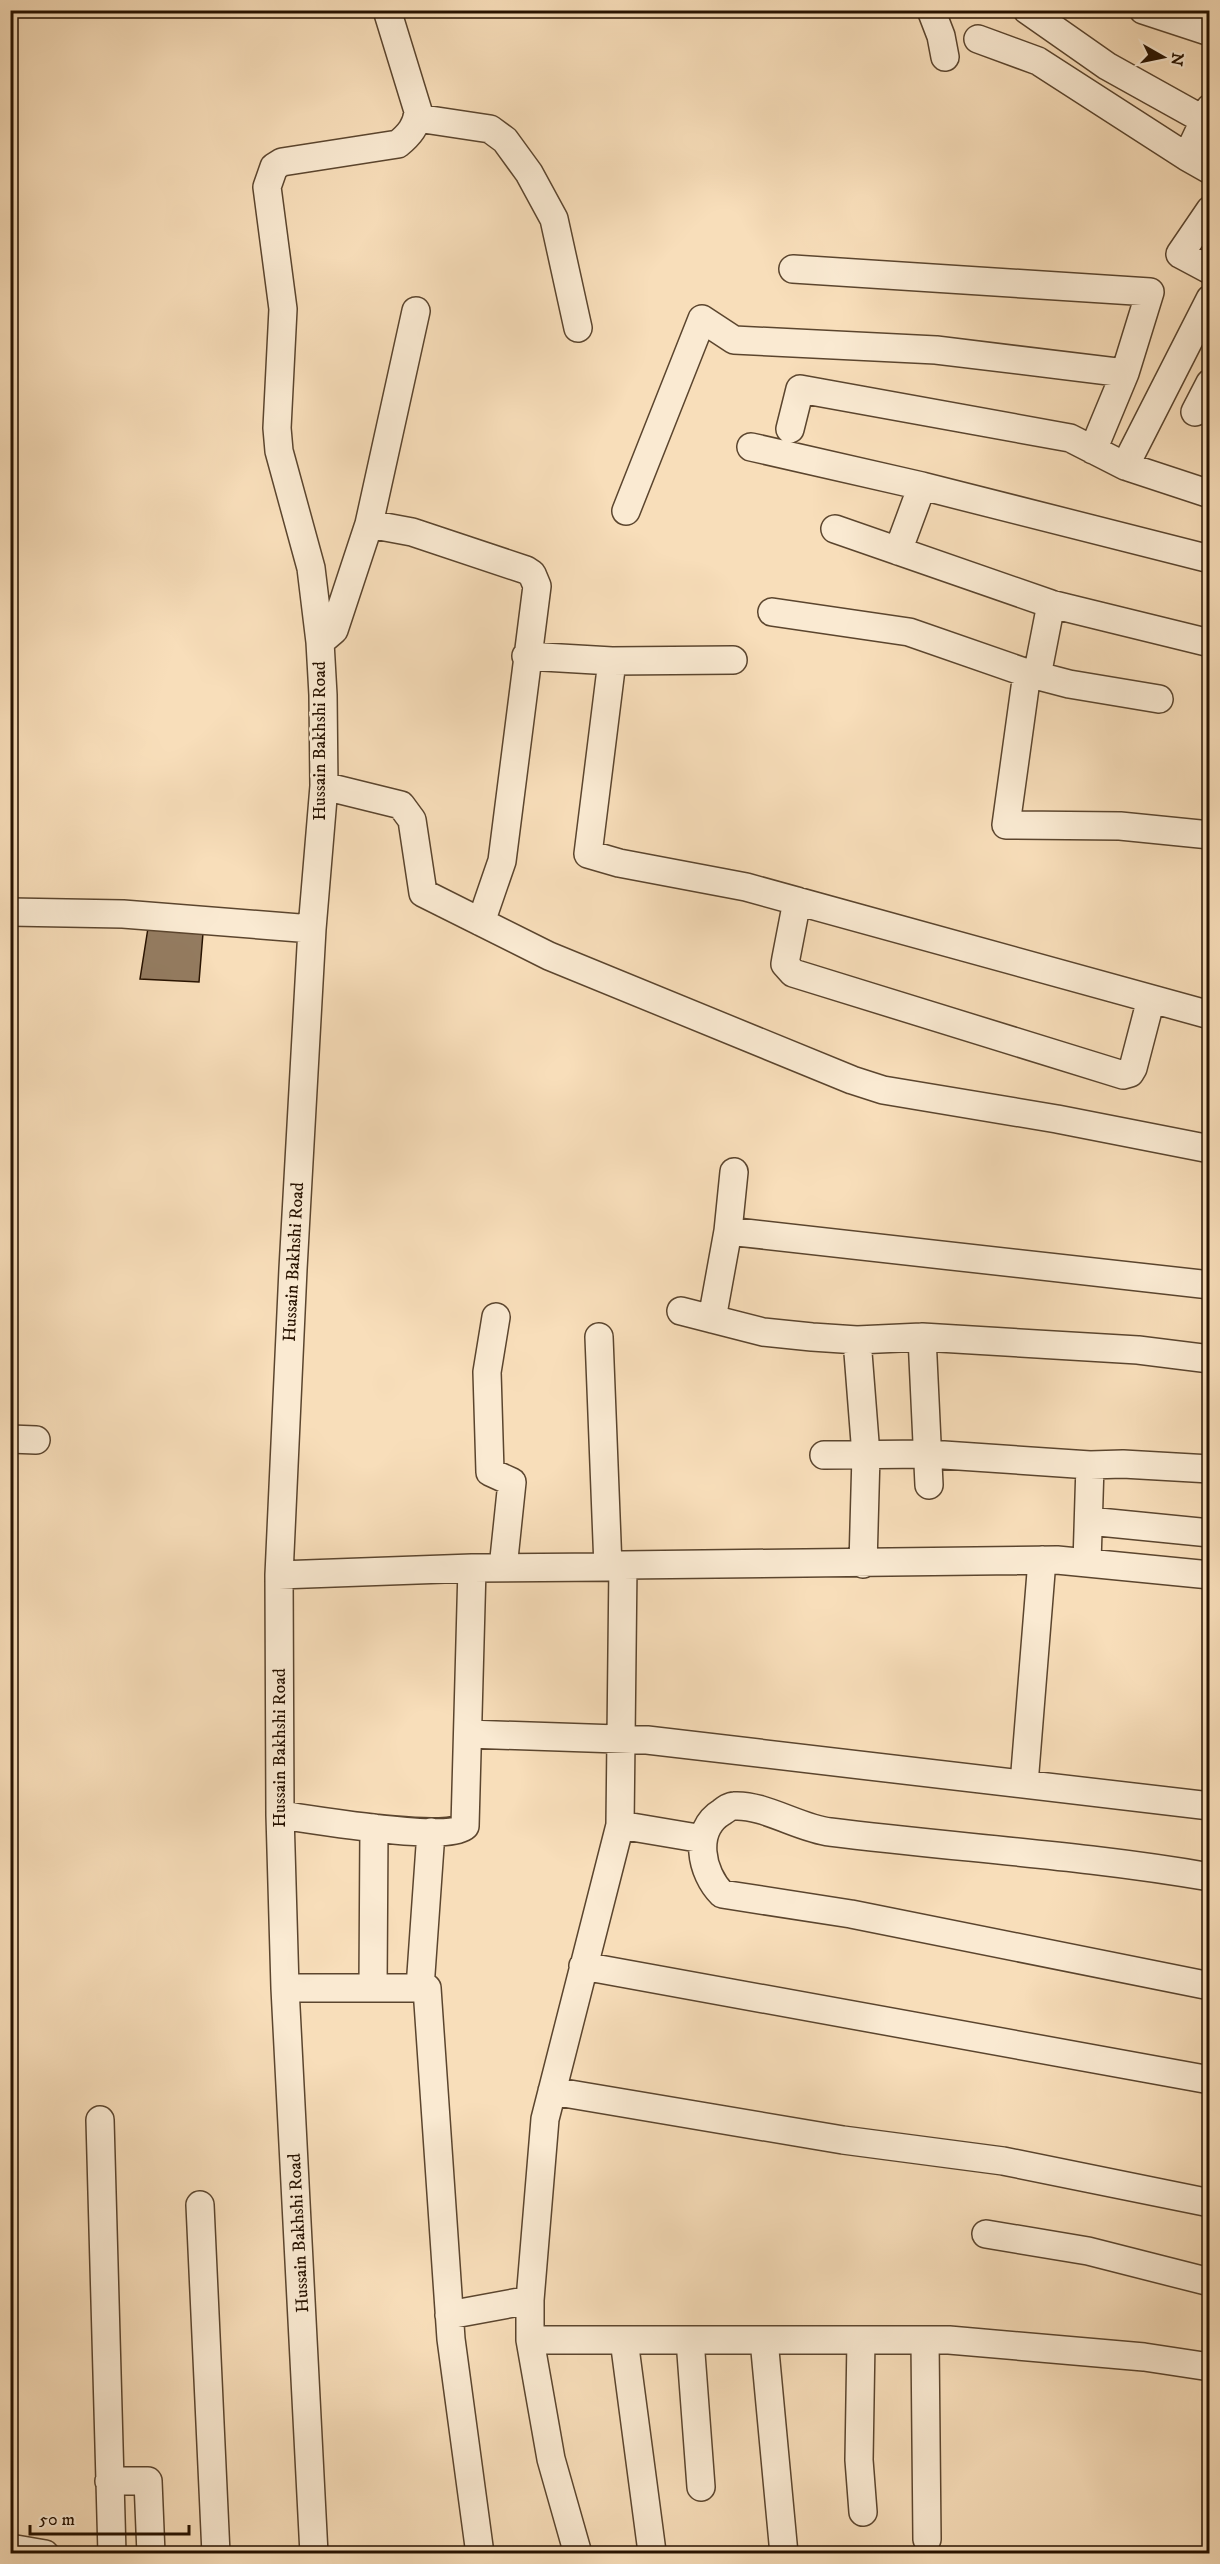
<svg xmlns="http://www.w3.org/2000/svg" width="1220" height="2564" viewBox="0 0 1220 2564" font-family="'IM FELL DW Pica',serif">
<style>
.building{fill:#947c61;stroke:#271200;stroke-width:1.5}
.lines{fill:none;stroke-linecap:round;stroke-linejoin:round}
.minor-casing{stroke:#5b452e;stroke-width:30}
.minor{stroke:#faead2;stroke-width:27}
.labels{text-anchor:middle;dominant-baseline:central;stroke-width:6;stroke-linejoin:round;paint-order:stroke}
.street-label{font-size:18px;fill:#271200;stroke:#faead2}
</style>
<rect width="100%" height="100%" fill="#f8deba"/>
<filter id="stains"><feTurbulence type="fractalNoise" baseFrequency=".00333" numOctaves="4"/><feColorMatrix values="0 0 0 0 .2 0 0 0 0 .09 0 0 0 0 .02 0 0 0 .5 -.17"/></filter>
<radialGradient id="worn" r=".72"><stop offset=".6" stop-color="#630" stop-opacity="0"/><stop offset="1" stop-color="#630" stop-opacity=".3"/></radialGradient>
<!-- building -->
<path class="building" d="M148,928L203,933L199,982L140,979Z"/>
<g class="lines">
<!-- minor casing -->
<g class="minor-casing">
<path id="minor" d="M931,10L941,36L945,57
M1027,10L1107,66L1204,120
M1143,10L1210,32
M978,39L1038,61L1187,157
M1210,108L1187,157L1210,170
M417,118L490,129L505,140L529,173L554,219L578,328
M1210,210L1180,254L1210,270
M793,269L1150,292L1125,373L1093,450
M1195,412L1210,383
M790,429L800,389L1070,438L1125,466L1210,494
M751,447L922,486L1210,559
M1125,466L1210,299
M626,511L702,319L734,340L936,350L1125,373
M369,524L412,532L526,570L532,574L537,586L502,861L481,922
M835,529L1051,604L1210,643
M898,551L922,486
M772,612L909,632L1027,673L1069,684L1159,699
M320,642L334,630L369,524L416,311
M526,656L612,661L733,660
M612,661L588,854L619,863L746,887L1210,1015
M1027,673L1006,825L1120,826L1210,835
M1037,676L1051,604
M324,786L401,805L412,820L423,893L549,956L852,1080L883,1090L1057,1119L1210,1149
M797,901L786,958L785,964L793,973L1123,1075L1130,1073L1133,1068L1151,999
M10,912L123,914L312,929
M728,1231L1210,1285
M681,1311L763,1332L812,1337L857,1340L922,1337L1138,1350L1210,1359
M496,1317L487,1372L490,1472L512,1482L503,1568
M712,1319L728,1231L734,1172
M922,1337L929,1485
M857,1340L866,1455L863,1564
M10,1439L36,1440
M824,1455L929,1454L1090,1465L1123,1464L1210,1469
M1089,1521L1210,1533
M1087,1563L1090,1465
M623,1565L1057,1560L1210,1575
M279,1575L472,1568L608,1567
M468,1734L647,1740L1210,1806
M1024,1784L1042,1560
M280,1815C310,1819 447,1843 465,1826L472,1568
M620,1825L703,1839
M1210,1877C1084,1855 957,1848 830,1832C801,1829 763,1804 734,1806C730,1806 726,1809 722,1812C692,1830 701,1873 722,1894L851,1914L1210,1986
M583,1966L1210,2080
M373,1987L374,1828
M285,1988H427L451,2339L480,2554
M420,1988L431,1832
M552,2091L843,2140L1003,2161L1210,2203
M100,2120L112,2554
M200,2205L216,2554
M986,2234L1088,2251L1210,2282
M449,2315L530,2300
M530,2340H949L1144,2357L1210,2367
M624,2340L652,2552
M690,2340L701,2487
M764,2340L784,2554
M861,2340L859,2460L863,2512
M925,2340L927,2539
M109,2481H148L151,2554
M10,2548L45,2554
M314,2554L285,1988L280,1815L279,1575L293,1269L312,929L324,786L323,695L320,642L311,568L279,451L277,428L283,309L267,187L274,167L282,162L398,144C409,135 417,126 418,111L387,10
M578,2554L551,2459L530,2340V2300L545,2119L620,1825L623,1565L608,1567L599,1337"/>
</g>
<!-- minor -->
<use href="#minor" class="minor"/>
</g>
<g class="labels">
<!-- street labels -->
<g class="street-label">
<text transform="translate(320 741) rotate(-90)">Hussain Bakhshi Road</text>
<text transform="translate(294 1262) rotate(-87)">Hussain Bakhshi Road</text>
<text transform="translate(280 1748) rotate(-90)">Hussain Bakhshi Road</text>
<text transform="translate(299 2233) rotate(-93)">Hussain Bakhshi Road</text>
</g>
</g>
<!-- margin -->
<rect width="1220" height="2564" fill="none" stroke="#f8deba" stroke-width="36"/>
<rect x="12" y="12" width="1196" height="2540" fill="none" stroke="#271200" stroke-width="3"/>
<rect x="18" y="18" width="1184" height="2528" fill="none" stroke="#271200" stroke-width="1.5"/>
<!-- north arrow -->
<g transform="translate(1163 57) rotate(99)" stroke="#faead2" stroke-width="4.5" paint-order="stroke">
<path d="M0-4.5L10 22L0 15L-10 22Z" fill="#271200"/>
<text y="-9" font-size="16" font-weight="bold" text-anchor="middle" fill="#271200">N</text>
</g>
<!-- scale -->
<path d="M30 2525v9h159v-9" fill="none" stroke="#271200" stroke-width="3"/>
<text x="39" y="2525" font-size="18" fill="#271200" stroke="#faead2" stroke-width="4.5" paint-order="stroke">50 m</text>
<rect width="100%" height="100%" filter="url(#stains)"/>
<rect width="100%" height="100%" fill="url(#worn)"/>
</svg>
